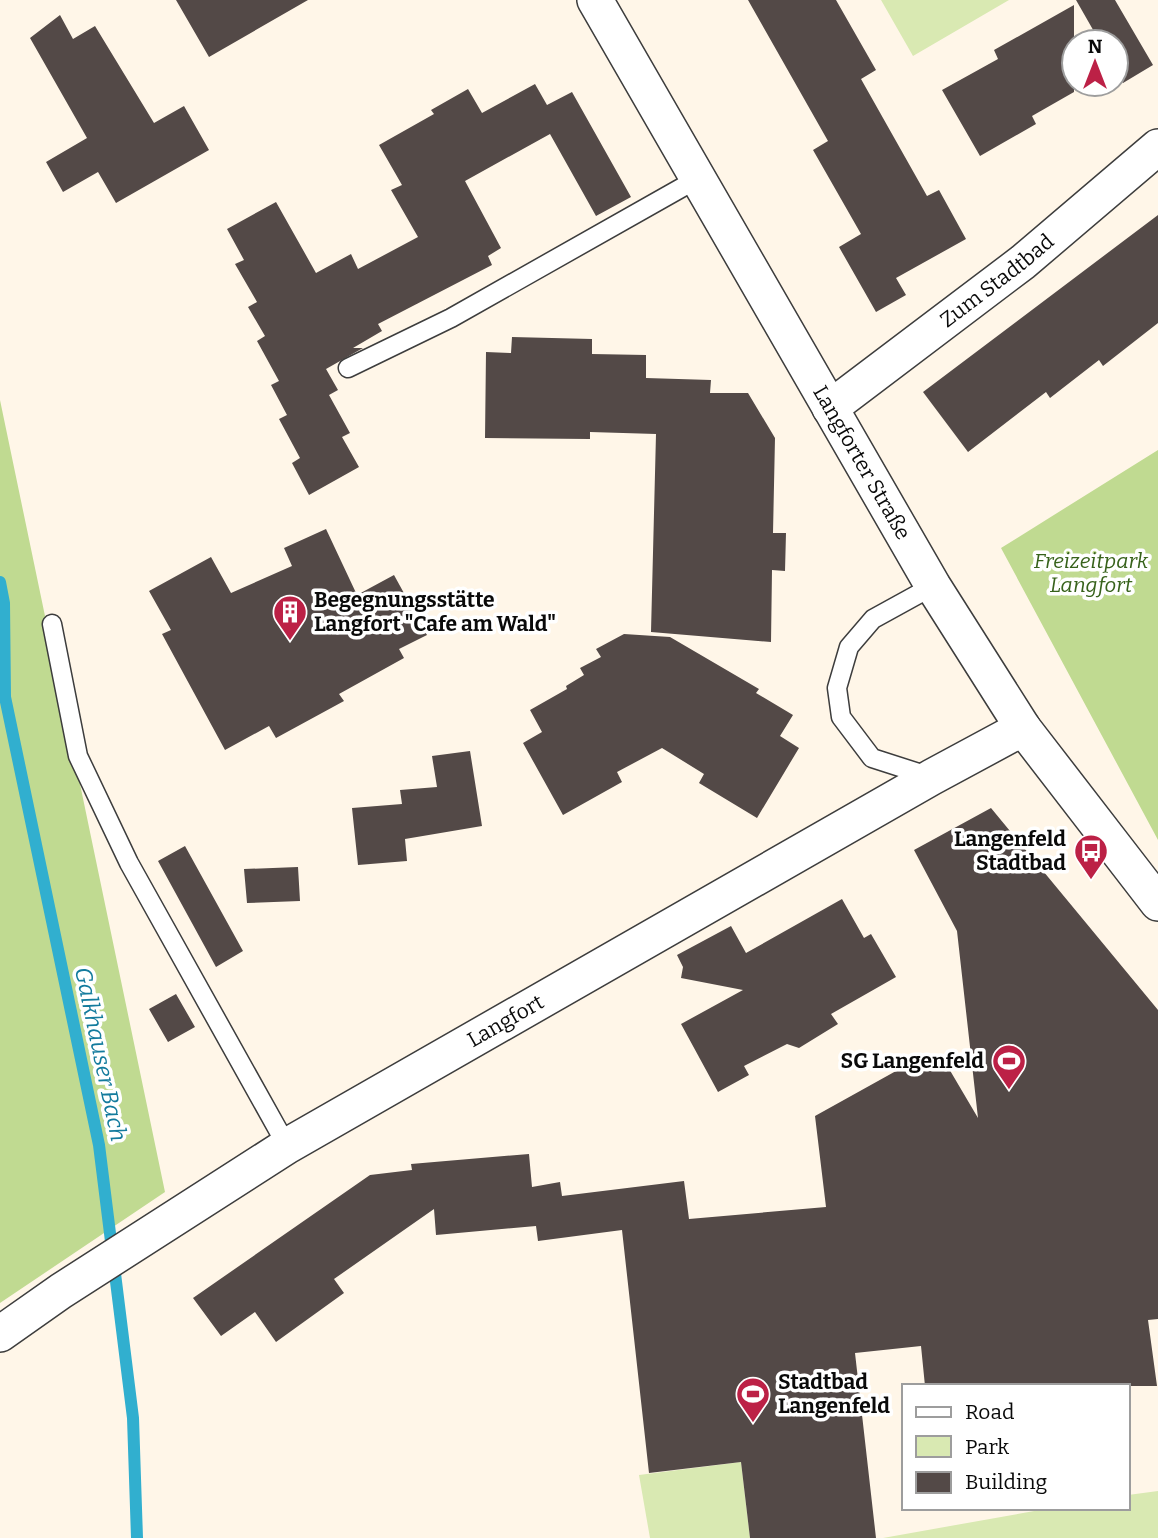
<svg xmlns="http://www.w3.org/2000/svg" width="1158" height="1538" viewBox="0 0 1158 1538" font-family="Bitter,serif">
<style>
.green{fill:#d9e9b2}
.forest{fill:#c0da91}
.lines{fill:none;stroke-linecap:round;stroke-linejoin:round}
.stream{stroke:#31afcf;stroke-width:12}
.building{fill:#534947}
.lane-casing{stroke:#3d3d3d;stroke-width:21}
.street-casing{stroke:#3d3d3d;stroke-width:38}
.lane{stroke:#fff;stroke-width:18}
.street{stroke:#fff;stroke-width:35}
.labels{text-anchor:middle;dominant-baseline:central;stroke-width:7;stroke-linejoin:round;paint-order:stroke}
.street-label{font-size:21px;fill:#0a0a0a;stroke:#fff}
.park-label{font-size:21px;font-style:italic;fill:#37621b;stroke:#fff}
.poi-label{font-size:21px;font-weight:bold;fill:#0a0a0a;stroke:#fff;text-anchor:start}
.water-label{font-size:23px;font-style:italic;fill:#137b9d;stroke:#fff}
</style>
<rect width="100%" height="100%" fill="#fff6e8"/>
<!-- green -->
<path class="green" d="M881,0H1009L913,56Z
M741,1462L750,1538H650L639,1475Z
M1158,1491V1538H883L1051,1508H1128V1495Z"/>
<!-- forest -->
<path class="forest" d="M0,400L165,1192L0,1303Z
M1158,450V840L1001,548Z"/>
<g class="lines">
<!-- stream -->
<path class="stream" d="M0,582L4,603L5,697L99,1145L133,1418L137,1538"/>
</g>
<!-- building -->
<path class="building" d="M176,0H308L209,57Z
M748,0H836L876,70L861,79L927,196L939,190L966,239L896,278L906,295L876,312L839,247L861,234L813,150L828,141Z
M1076,0H1115L1153,65L1123,83L1116,71V42H1100Z
M1074,5V92L1032,116L1036,124L980,156L942,90L998,59L994,50Z
M60,15L73,39L95,26L154,123L184,106L209,150L116,203L98,172L63,192L46,162L87,138L30,38Z
M535,84L547,105L572,92L631,197L596,216L550,134L465,181L501,248L488,256L492,265L378,324L382,331L353,348H363L326,369L338,390L329,395L350,433L342,437L359,467L309,495L292,463L300,458L279,419L287,415L271,385L279,381L257,341L265,336L248,307L257,302L235,264L244,260L227,229L276,202L316,273L351,254L358,269L418,237L391,190L402,185L379,145L434,114L431,110L468,89L482,113Z
M1158,215V323L1103,366L1099,360L1050,398L1046,392L968,452L923,392Z
M512,337L592,339V354L646,355V378L711,380L710,393H748L775,438L773,533H786L785,571L772,570L771,642L651,632L656,434L590,432V439L485,438L486,352L511,353Z
M326,529L357,595L394,575L427,635L399,649L404,658L339,694L344,701L276,738L269,726L225,750L162,634L171,630L149,591L211,557L231,593L292,566L284,548Z
M624,634L670,637L759,689L756,693L793,715L780,736L799,748L757,818L699,783L704,774L662,748L617,772L622,782L563,815L523,743L542,732L530,710L567,689L566,686L584,675L580,668L601,657L596,649Z
M470,751L482,826L405,839L407,861L358,865L352,808L402,804L400,790L437,787L432,756Z
M991,808L1158,1010V1319L1148,1320L1157,1386H925L921,1346L855,1353L876,1538H750L741,1462L649,1473L622,1230L538,1241L536,1226L436,1235L434,1209L334,1279L344,1293L276,1342L255,1312L221,1336L193,1298L370,1175L412,1170L411,1164L529,1154L532,1187L560,1182L562,1196L684,1181L689,1219L826,1207L815,1116L905,1066L945,1062L978,1118L957,931L914,850Z
M185,846L243,951L216,967L158,861Z
M298,867L300,901L247,903L244,869Z
M842,899L864,938L871,934L896,977L831,1014L838,1024L799,1048L787,1044L744,1066L749,1075L718,1092L681,1024L743,990L681,978L683,967L677,955L731,926L746,953Z
M176,994L195,1027L168,1042L149,1009Z"/>
<g class="lines">
<!-- lane casing -->
<g class="lane-casing">
<path id="lane" d="M348,368L451,318L697,179
M52,624L78,756L129,863L287,1146
M931,777L872,758L841,717L837,688L849,647L873,619L933,586"/>
</g>
<!-- street casing -->
<g class="street-casing">
<g id="street">
<path id="s1" d="M595,0L933,586L1023,728L1158,903"/>
<path id="s2" d="M830,408L1023,262L1158,147"/>
<path id="s3" d="M0,1334L61,1291L287,1146L932,777L1023,728"/>
</g>
</g>
<!-- lane -->
<use href="#lane" class="lane"/>
<!-- street -->
<use href="#street" class="street"/>
</g>
<!-- icons -->
<defs>
<g id="building-pin" transform="scale(1.75)"><path d="M0 17L-7.5 6A9.5 9.5 0 1 1 7.5 6Z" fill="#bc2146" stroke="#fff"/><path d="M-4-6H4V6H1V3H-1V6H-4ZM-2.5-4.3h1.7v1.8h-1.7ZM.8-4.3h1.7v1.8H.8ZM-2.5-1h1.7V.8h-1.7ZM.8-1h1.7V.8H.8Z" fill="#fff"/></g>
<g id="bus-pin" transform="scale(1.75)"><path d="M0 17L-7.5 6A9.5 9.5 0 1 1 7.5 6Z" fill="#bc2146" stroke="#fff"/><path d="M-5-6H5V4H4V6H2V4H-2V6H-4V4H-5ZM-3.5-4V0h7V-4ZM-3.5 1.2v1.5H-2V1.2ZM2 1.2v1.5H3.5V1.2Z" fill="#fff"/></g>
<g id="stadium-pin" transform="scale(1.75)"><path d="M0 17L-7.5 6A9.5 9.5 0 1 1 7.5 6Z" fill="#bc2146" stroke="#fff"/><path d="M0-5a6.5 5 0 1 0 0 10a6.5 5 0 1 0 0-10ZM-3.5-1.8h7v3.6h-7Z" fill="#fff"/></g>
</defs>
<g fill-rule="evenodd">
<use href="#building-pin" x="290" y="612"/>
<use href="#bus-pin" x="1091" y="851"/>
<use href="#stadium-pin" x="1009" y="1061"/>
<use href="#stadium-pin" x="753" y="1394"/>
</g>
<g class="labels">
<!-- street labels -->
<g class="street-label">
<text stroke="none"><textPath href="#s2" startOffset="210">Zum Stadtbad</textPath></text>
<text stroke="none"><textPath href="#s1" startOffset="534">Langforter Straße</textPath></text>
<text stroke="none"><textPath href="#s3" startOffset="595">Langfort</textPath></text>
</g>
<!-- park labels -->
<g class="park-label">
<text x="1091" y="561">Freizeitpark<tspan x="1091" dy="24">Langfort</tspan></text>
</g>
<!-- poi labels -->
<g class="poi-label">
<text x="314" y="600">Begegnungsstätte<tspan x="314" dy="24">Langfort "Cafe am Wald"</tspan></text>
<text x="1066" y="839" text-anchor="end">Langenfeld<tspan x="1066" dy="24">Stadtbad</tspan></text>
<text x="984" y="1061" text-anchor="end">SG Langenfeld</text>
<text x="778" y="1382">Stadtbad<tspan x="778" dy="24">Langenfeld</tspan></text>
</g>
<!-- water labels -->
<g class="water-label">
<text transform="translate(101 1054) rotate(78)">Galkhauser Bach</text>
</g>
</g>
<!-- legend -->
<rect x="902" y="1384" width="228" height="126" fill="#ffffff" stroke="#9d9d9d" stroke-width="2"/>
<rect x="916" y="1407" width="35" height="10" fill="#ffffff" stroke="#9d9d9d" stroke-width="2"/>
<text x="965" y="1419" font-size="21" fill="#0a0a0a">Road</text>
<rect x="916" y="1436" width="35" height="21" fill="#d9e9b2" stroke="#9d9d9d" stroke-width="2"/>
<text x="965" y="1454" font-size="21" fill="#0a0a0a">Park</text>
<rect x="916" y="1472" width="35" height="21" fill="#534947" stroke="#9d9d9d" stroke-width="2"/>
<text x="965" y="1489" font-size="21" fill="#0a0a0a">Building</text>
<!-- north arrow -->
<g transform="translate(1095 63)"><circle r="33" fill="#ffffff" stroke="#9d9d9d" stroke-width="2"/>
<path d="M0-5L12 26L0 18L-12 26Z" fill="#bc2146"/>
<text y="-10" font-size="19" font-weight="bold" text-anchor="middle" fill="#0a0a0a">N</text>
</g>
</svg>
